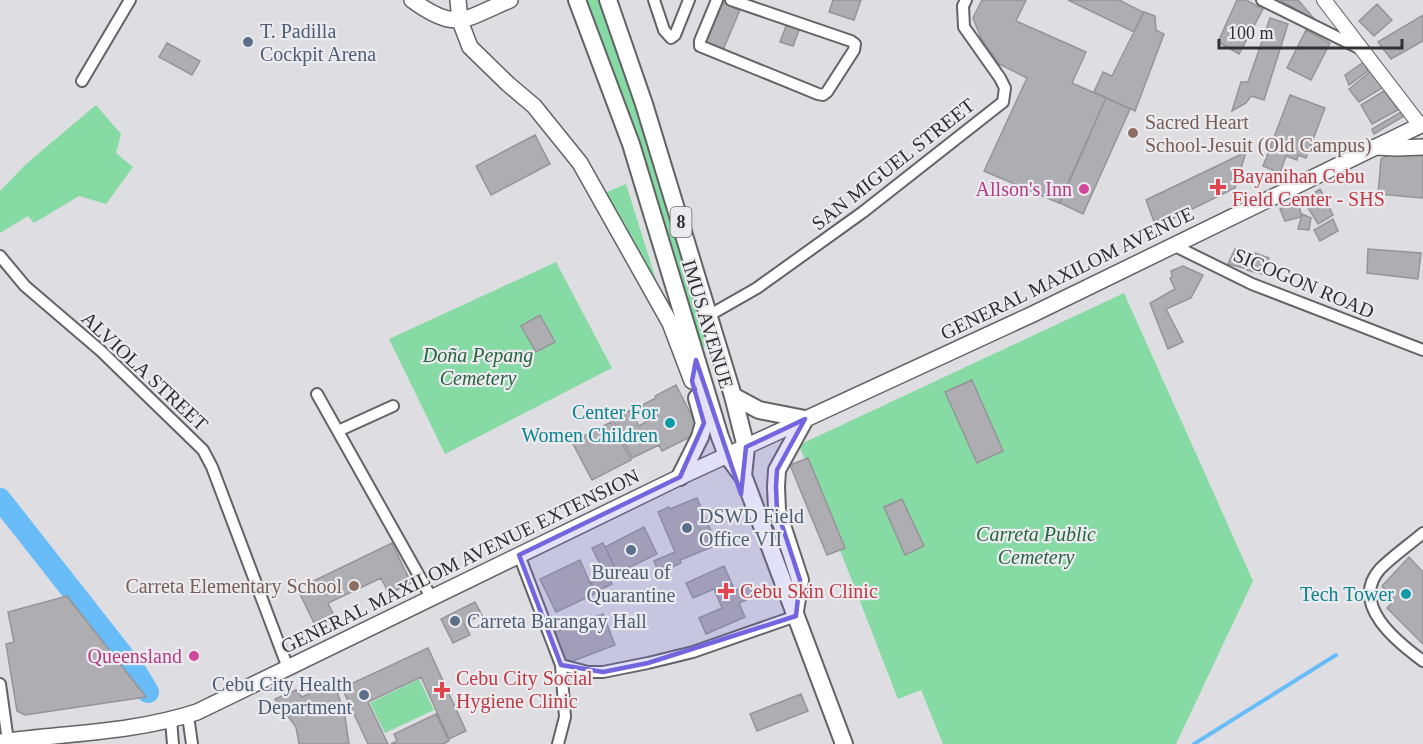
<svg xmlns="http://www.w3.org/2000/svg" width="1423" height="744" viewBox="0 0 1423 744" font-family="'Times New Roman',serif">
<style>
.green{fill:#86daa3}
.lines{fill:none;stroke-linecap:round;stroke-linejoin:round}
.stream{stroke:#68bdf8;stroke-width:4}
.river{stroke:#68bdf8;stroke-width:22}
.building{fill:#aeadb1;stroke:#959599;stroke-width:1.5}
.minor-casing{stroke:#626366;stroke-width:14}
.tertiary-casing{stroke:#626366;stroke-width:16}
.secondary-casing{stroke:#626366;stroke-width:18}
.primary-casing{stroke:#626366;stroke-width:20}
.minor{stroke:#fff;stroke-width:10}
.tertiary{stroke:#fff;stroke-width:14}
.secondary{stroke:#fff;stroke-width:15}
.primary{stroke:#fff;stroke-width:16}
.marked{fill:#7365df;fill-opacity:0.2;stroke:#7365df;stroke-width:4.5;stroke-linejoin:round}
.service-dot{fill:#5c6f8a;stroke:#ebebef;stroke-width:2}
.education-dot{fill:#8d6e63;stroke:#ebebef;stroke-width:2}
.health-dot{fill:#e0444e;stroke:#ebebef;stroke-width:2}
.hotel-dot{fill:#d1479c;stroke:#ebebef;stroke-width:2}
.culture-dot{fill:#0f9aa8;stroke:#ebebef;stroke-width:2}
.labels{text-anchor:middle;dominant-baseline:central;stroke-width:4.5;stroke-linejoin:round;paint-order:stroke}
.shield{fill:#ebebef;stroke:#69696b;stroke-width:1.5}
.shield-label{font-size:18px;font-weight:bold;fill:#313133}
.service-label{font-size:20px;fill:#4e5e75;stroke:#ebebef;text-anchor:start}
.education-label{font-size:20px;fill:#785e54;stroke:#ebebef;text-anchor:start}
.street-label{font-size:20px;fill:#313133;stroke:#ebebef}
.health-label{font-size:20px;fill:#be3a42;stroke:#ebebef;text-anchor:start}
.hotel-label{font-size:20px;fill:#b23c85;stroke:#ebebef;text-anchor:end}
.park-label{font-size:20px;font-style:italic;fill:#276540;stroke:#ebebef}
.culture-label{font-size:20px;fill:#0d838f;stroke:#ebebef;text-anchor:end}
</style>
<rect width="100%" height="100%" fill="#dedee2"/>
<!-- green -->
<path class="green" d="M577,0H607L716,341L706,344L696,360Z
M96,105L121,134L116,153L133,167L106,204L79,196L34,223L28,216L0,233V191L26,164Z
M626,184L668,318L605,193Z
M556,262L612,368L445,454L389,339Z
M1124,293L1253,581L1176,744H943L921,690L898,699L799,445Z
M419,679L434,710L385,733L370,703Z"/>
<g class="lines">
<!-- stream -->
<path class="stream" d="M1194,744L1336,655"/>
<!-- river -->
<path class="river" d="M0,499L136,672L148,692"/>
</g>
<!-- building -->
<path class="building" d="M833,0H861L854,20L829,12Z
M982,0H1026L1016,21L1086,52L1072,83L1106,98L1059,203L984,171L1027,78L999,64L981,38L973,18Z
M1068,0H1119L1143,12L1134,32Z
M1237,0H1246L1263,9L1239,54L1218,42Z
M1280,0H1298L1316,21Z
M721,2L740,10L723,50L704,42Z
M1377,4L1392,20L1374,36L1359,21Z
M1144,12L1155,16L1156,30L1164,34L1135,111L1094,92L1103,72L1112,76Z
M1423,15V41L1391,59L1378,42Z
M1270,18L1288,24L1264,100L1251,96L1246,103L1232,111L1241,82H1248Z
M788,21L801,25L793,46L780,42Z
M1306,30L1330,43L1311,80L1287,68Z
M167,43L200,61L192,75L159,57Z
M1364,62L1368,71L1349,85L1345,75Z
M1371,71L1382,88L1359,102L1349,89Z
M1384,91L1398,110L1372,124L1361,105Z
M1290,95L1325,108L1306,158L1298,155L1297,160L1286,156L1280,173L1263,166Z
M1106,98L1130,109L1083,214L1060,203Z
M1401,112L1404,116L1374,134L1372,129Z
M535,135L550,164L491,195L476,166Z
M1246,152L1235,188L1156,227L1146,200Z
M1392,153L1423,156V198L1378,194L1381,159Z
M1320,189L1333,215L1318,224L1303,200Z
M1299,198L1301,217L1285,221L1280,209Z
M1302,214L1311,218L1309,230L1298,229Z
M1333,219L1338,231L1320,241L1314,230Z
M1235,249L1242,258L1249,255L1244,268L1228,264Z
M1368,249L1421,253L1418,279L1367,273Z
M1255,253L1269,258L1262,274L1247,270Z
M1183,266L1203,275L1191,298L1166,309L1183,342L1168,349L1150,303L1175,289L1170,278L1172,277L1171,271Z
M540,315L555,342L536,352L521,326Z
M972,380L1003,451L977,463L945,392Z
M676,385L700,432L662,451L659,445L632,458L612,419L631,410L639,426L649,420L642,405L656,398L655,396Z
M611,422L631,460L592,480L572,442Z
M808,458L845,548L827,555L790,465Z
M697,498L717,545L680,560L681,563L659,573L654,561L675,552L658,512L669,507L670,509Z
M902,499L924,546L905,555L884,507Z
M644,527L657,554L618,573L605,547Z
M392,543L411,583L389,594L381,578L328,603L336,620L317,629L300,594L308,590L305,585Z
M603,543L615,569L605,574L592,548Z
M1409,557L1423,572V644L1387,608L1394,601L1382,586Z
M580,560L595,594L556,612L540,579Z
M724,566L735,591L750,584L755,596L739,603L745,617L706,634L699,618L722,608L714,589L693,598L686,583Z
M608,574L612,584L595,592L591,582Z
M67,596L146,697L25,715L17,711L6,644L14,642L8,612Z
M475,602L482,615L464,623L470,635L453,643L441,619Z
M603,614L615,645L565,664L553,633Z
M428,648L466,731L449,739L421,677L368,702L388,744H368L342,688Z
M334,682L345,716L349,744H299L296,727L275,699L296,690L302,697Z
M801,694L808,711L757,731L750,714Z
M436,714L449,741L443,744H391L397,741L394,734Z"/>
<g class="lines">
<!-- minor casing -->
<g class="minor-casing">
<path id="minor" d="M654,0L664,30L671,38L675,35L689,0
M717,0L700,41V46L818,94L823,95L827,92L854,50L855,44L851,41L731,0
M1262,0L1361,49
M82,81L130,0
M1173,245L1252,284L1423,350
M0,256L25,286L101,351L203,450L212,467L288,668
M708,316L757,288L863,212L1003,102L1005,88L1000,78L964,27L963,6L966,0
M317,394L431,597
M338,431L393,406
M1423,533C1409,545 1393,556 1380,569C1349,604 1397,642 1423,661
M519,555L561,665L565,717L558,744
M561,665L588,672H603L648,663L693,652L796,616
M0,684L8,741
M185,716L189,723L192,744
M171,720L173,744"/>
</g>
<!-- tertiary casing -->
<g class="tertiary-casing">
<path id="tertiary" d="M1324,0L1420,125"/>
</g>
<!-- secondary casing -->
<g class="secondary-casing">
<path id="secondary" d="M412,0C457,33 464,19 510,0
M458,0L460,21L470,47L508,84L534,106L580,163L670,323L692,381
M1375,147L1397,148L1423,147
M0,742C66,733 133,733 197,712L680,477L1033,314L1423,124"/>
</g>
<!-- primary casing -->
<g class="primary-casing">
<path id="primary" d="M577,0L631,144L720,437L727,455L744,478L844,744
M608,0L644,104L733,396L746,447L743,476
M733,396L759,410L805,419L777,470L776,487L777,510L800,580L795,611
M680,477L700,437L704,423L697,398"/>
</g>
<!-- minor -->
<use href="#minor" class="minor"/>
<!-- tertiary -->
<use href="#tertiary" class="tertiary"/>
<!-- secondary -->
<use href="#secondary" class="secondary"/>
<!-- primary -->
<use href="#primary" class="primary"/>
</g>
<!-- marked area -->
<path class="marked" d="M696,360L741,494L746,447L805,419L777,470L776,487L777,510L800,580L796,616L648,663L603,672L561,665L519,555L680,477L704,423L692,381Z"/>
<!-- markers -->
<g class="service-dot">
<circle cx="248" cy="42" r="6"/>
<circle cx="687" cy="528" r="6"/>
<circle cx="631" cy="550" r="6"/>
<circle cx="455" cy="621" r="6"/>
<circle cx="364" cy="695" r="6"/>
</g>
<g class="education-dot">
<circle cx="1133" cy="133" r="6"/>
<circle cx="354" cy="586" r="6"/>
</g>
<g class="health-dot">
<path d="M1215 178h6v6h6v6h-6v6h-6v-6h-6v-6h6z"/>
<path d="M723 582h6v6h6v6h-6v6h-6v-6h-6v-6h6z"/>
<path d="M439 681h6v6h6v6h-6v6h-6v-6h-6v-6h6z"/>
</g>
<g class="hotel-dot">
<circle cx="1084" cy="189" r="6"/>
<circle cx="194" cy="656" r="6"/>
</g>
<g class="culture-dot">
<circle cx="670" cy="423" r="6"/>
<circle cx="1406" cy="594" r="6"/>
</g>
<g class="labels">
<!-- shield labels -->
<rect class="shield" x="670.5" y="207" width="21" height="30" rx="4.5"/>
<g class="shield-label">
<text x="681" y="222">8</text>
</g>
<!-- service labels -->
<g class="service-label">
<text x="260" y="31">T. Padilla<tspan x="260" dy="23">Cockpit Arena</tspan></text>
<text x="699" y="516">DSWD Field<tspan x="699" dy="23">Office VII</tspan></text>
<text x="631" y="572" text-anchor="middle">Bureau of<tspan x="631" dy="23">Quarantine</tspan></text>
<text x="467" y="621">Carreta Barangay Hall</text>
<text x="352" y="684" text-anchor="end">Cebu City Health<tspan x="352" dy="23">Department</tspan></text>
</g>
<!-- education labels -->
<g class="education-label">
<text x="1145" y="122">Sacred Heart<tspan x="1145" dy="23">School-Jesuit (Old Campus)</tspan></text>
<text x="342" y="586" text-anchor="end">Carreta Elementary School</text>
</g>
<!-- street labels -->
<g class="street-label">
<text transform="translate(893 164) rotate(-38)">SAN MIGUEL STREET</text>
<text transform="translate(1067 273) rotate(-26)">GENERAL MAXILOM AVENUE</text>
<text transform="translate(1304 283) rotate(23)">SICOGON ROAD</text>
<text transform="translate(708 324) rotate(73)">IMUS AVENUE</text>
<text transform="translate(145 371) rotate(43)">ALVIOLA STREET</text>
<text transform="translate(460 561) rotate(-26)">GENERAL MAXILOM AVENUE EXTENSION</text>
</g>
<!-- health labels -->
<g class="health-label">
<text x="1232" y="176">Bayanihan Cebu<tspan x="1232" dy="23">Field Center - SHS</tspan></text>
<text x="740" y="591">Cebu Skin Clinic</text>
<text x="456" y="678">Cebu City Social<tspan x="456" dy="23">Hygiene Clinic</tspan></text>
</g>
<!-- hotel labels -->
<g class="hotel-label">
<text x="1072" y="189">Allson's Inn</text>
<text x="182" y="656">Queensland</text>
</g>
<!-- park labels -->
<g class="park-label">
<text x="478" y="355">Doña Pepang<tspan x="478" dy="23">Cemetery</tspan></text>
<text x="1036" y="534">Carreta Public<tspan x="1036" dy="23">Cemetery</tspan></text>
</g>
<!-- culture labels -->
<g class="culture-label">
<text x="658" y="412">Center For<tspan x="658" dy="23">Women Children</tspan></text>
<text x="1394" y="594">Tech Tower</text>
</g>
</g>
<!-- scale -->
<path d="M1219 39v9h183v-9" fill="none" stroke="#313133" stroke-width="3"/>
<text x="1228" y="39" font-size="18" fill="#313133" stroke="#ebebef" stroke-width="4.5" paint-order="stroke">100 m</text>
</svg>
